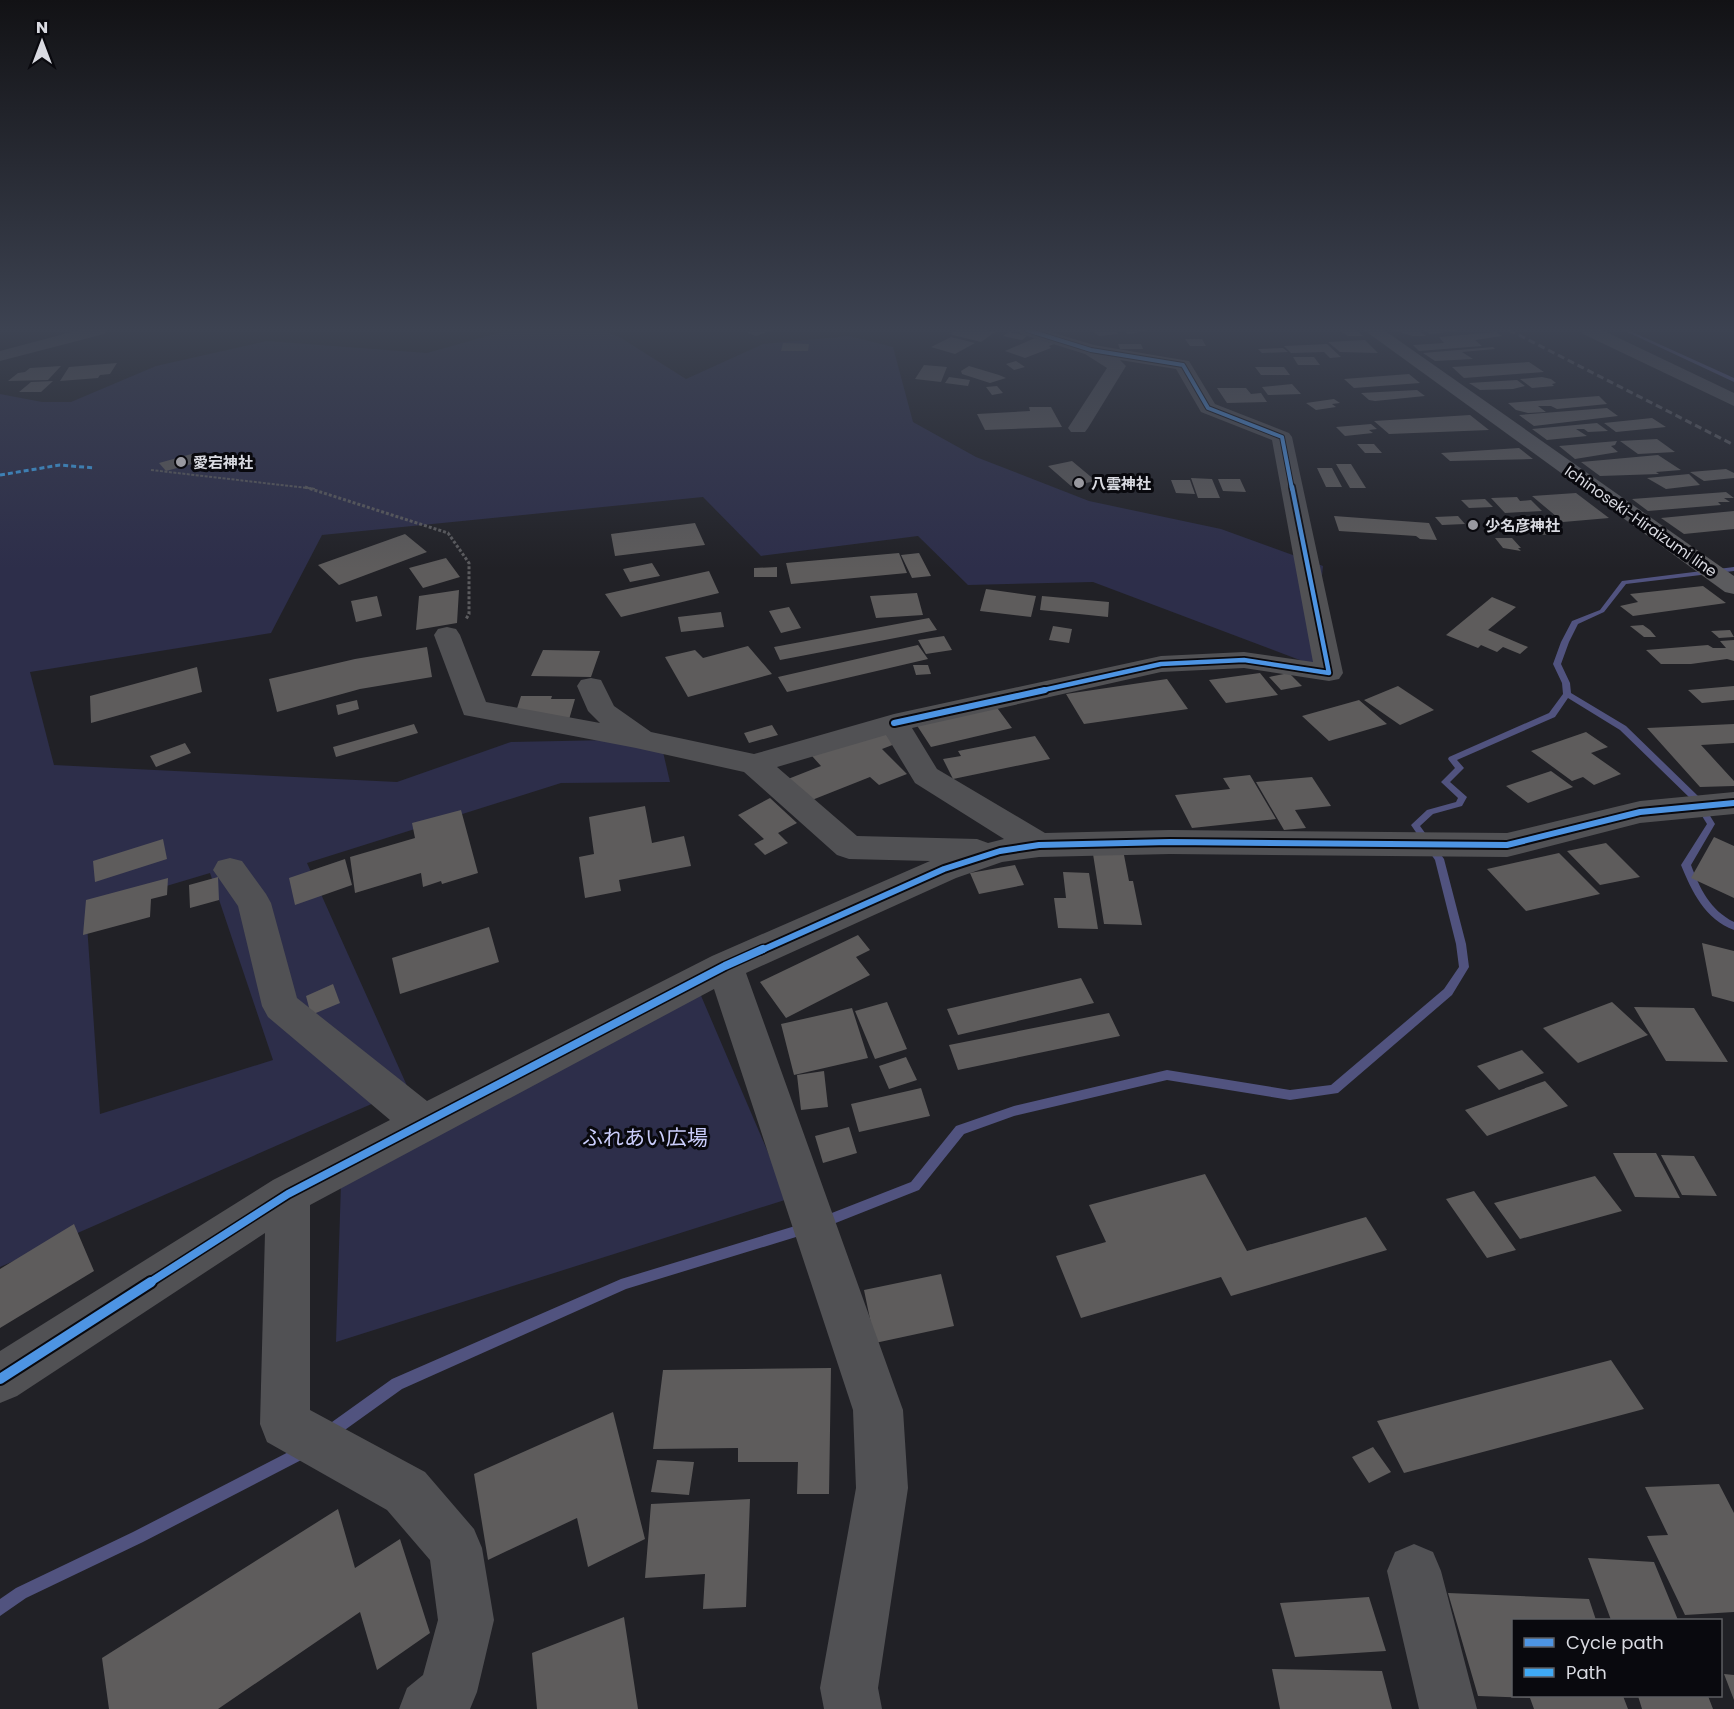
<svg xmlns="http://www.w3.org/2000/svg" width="1734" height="1709" viewBox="0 0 1734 1709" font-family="Poppins,'Noto Sans JP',sans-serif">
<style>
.green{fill:#2d2e4a;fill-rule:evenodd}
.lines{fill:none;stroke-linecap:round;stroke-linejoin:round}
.stream{fill:#51537f;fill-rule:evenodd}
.building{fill:#5e5c5c}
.path-far1{stroke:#5c5c5f;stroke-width:2;stroke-dasharray:3 1.5;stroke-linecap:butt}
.path{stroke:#5c5c5f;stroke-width:3;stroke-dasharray:3 2;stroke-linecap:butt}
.minor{fill:#515154;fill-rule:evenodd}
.major{fill:#5b5b5e;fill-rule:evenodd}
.rail{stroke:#5c5c60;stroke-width:3;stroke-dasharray:7 4;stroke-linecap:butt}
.quiet{stroke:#3fa9f5;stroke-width:3;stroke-dasharray:5 3;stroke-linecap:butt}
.cycleway-far4-casing{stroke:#09090e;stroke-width:6}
.cycleway-far3-casing{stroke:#09090e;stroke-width:8}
.cycleway-far2-casing{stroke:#09090e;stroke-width:10}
.cycleway-far1-casing{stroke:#09090e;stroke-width:11}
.cycleway-casing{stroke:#09090e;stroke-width:14}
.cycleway-far4{stroke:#4d94e3;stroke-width:4}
.cycleway-far3{stroke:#4d94e3;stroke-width:4.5}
.cycleway-far2{stroke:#4d94e3;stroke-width:6}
.cycleway-far1{stroke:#4d94e3;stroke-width:8}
.cycleway{stroke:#4d94e3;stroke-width:10}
.poi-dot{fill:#9999a0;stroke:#09090e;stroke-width:2}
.labels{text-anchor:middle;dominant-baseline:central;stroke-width:6;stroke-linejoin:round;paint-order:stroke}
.far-poi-label{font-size:15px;font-weight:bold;fill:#d9dae1;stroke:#09090e;text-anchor:start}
.far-street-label{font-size:15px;fill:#d9dae1;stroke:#09090e}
.near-park-label{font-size:21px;fill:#cacdfb;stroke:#09090e}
</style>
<rect width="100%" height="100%" fill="#212126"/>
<!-- green -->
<path class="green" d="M509,330H602L621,338L686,379L763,344L849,336L893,347L913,422L976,457L1089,501L1221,529L1323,566L1313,665L1093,582L968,585L918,536L761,556L703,497L322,535L271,633L30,672L54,765L397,782L511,742L660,739L670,782L561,783L307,863L408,1088L0,1267V394L42,402H71L156,366L267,341L427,353ZM210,873L273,1060L100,1114L86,910Z
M699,991L788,1199L336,1342L341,1183Z"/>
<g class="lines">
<!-- stream -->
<path class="stream" d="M1623,330H1628L1734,378V382Z
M1734,567V571L1626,584L1604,612L1578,624L1569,642L1561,664L1570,683L1571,693L1626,726L1698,796L1715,824L1691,865C1700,889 1710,910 1734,922V930C1705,919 1692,892 1681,865L1707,824L1692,800L1620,730L1568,698L1555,717L1457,760L1464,768L1450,782L1467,797L1462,806L1433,814L1420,826L1444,859L1466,944L1469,967L1452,995L1338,1093L1290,1100L1167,1080L1014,1116L964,1134L919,1190L823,1228L819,1226L817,1222L819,1218L911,1182L956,1126L1014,1106L1167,1070L1290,1090L1331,1085L1444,989L1459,967L1456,944L1435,860L1411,825L1427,810L1456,802L1458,798L1441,782L1455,768L1448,759L1449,757L1549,713L1563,694L1562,683L1553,664L1561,642L1572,621L1600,610L1622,581Z
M805,1223L809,1225L811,1229L809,1233L626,1289L402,1389L335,1437L330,1439L325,1437L323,1432L325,1427L392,1379L621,1279Z
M304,1444L309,1446L311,1451L309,1456L143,1542L26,1598L0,1616V1599L16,1588L133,1532Z"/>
</g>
<!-- building -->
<path class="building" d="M752,330H772L756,336L746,332Z
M956,330H986L995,332L981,342L949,334Z
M1091,330H1147V331L1128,334L1123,330L1116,332L1118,334L1099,336Z
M1339,330H1356L1363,336H1348Z
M1392,330H1418L1426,336H1413Z
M1424,330H1457V331L1430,334Z
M1009,332L1027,336L1022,340L1003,336Z
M1496,332L1502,336L1475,340L1482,346L1419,351L1413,345L1444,343L1439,337Z
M951,337L975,343L955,354L931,347Z
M1035,338L1054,344L1049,346L1051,348L1025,358L1005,351Z
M1185,339H1202L1206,346H1190Z
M1365,340L1378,353L1340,352L1328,342Z
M783,343L809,344L808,351H781Z
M1118,344H1141L1143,349H1120Z
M1327,344L1341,357L1330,358L1324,352L1291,353L1284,346Z
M1493,347L1495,349L1462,352L1473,359L1435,361L1423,353Z
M1283,348L1288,352L1262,353L1258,349Z
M1293,357H1314L1320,365H1298Z
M1016,361L1025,367L1014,370L1006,364Z
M1529,362L1544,372L1464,378L1452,367Z
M117,363L110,374L100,375L98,378L60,381L69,367Z
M924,365L947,367L941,382L915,379Z
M61,366L48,380L8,381L18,373L25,372L30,368Z
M969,366L999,375L1006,378L990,383L962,374L961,371Z
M1255,367H1284L1290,375H1261Z
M1409,374L1420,383L1354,388L1344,379Z
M949,377L970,380L968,386L945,383Z
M1542,377L1551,379L1556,383L1552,384L1554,386L1532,388L1520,379Z
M1517,380L1525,386L1513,389L1480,390L1469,383Z
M53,381L41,392H19L31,382Z
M1292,384L1301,394L1268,395L1262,387Z
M997,386L1003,393L992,395L986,387Z
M1217,388H1246L1251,394L1261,393L1267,402L1227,403Z
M1417,390L1425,396L1375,401L1369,400L1361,393Z
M1599,396L1607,404L1557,409L1551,406H1538L1546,412L1528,413L1516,410L1508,403Z
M1334,399L1340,403L1332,404L1336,407L1316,410L1306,403Z
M1029,407H1051L1062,427L985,430L977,414L1030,411Z
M1607,408L1618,416L1534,426L1519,415Z
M1470,415L1489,430L1389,434L1374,421Z
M1652,418L1666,427L1616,432L1604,423Z
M1597,423L1608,431L1588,432L1584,429H1576L1587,436L1547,440L1532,429Z
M1371,424L1377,429L1369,430L1373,433L1345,436L1336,427Z
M1657,439L1675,452L1638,454L1620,441Z
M1617,441L1615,445L1611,446L1618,452L1575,459L1559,446Z
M1357,444H1374L1382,453H1365Z
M1519,448L1533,459L1450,461L1441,453Z
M195,453L203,461L166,471L159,463Z
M1658,455L1681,470L1656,472L1659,474L1600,476L1581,462Z
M1072,461L1096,481L1071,486L1048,466Z
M1336,464H1351L1366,488H1350Z
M1317,468H1332L1342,487H1326Z
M1726,469L1734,473V478L1704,481L1690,472Z
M1689,474L1700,485L1666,489L1647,478Z
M1191,478L1212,479L1220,498H1198Z
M1218,479H1240L1246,492L1223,491Z
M1171,480H1190L1195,494L1176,493Z
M1726,492L1734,498H1724L1730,502H1718L1721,505L1648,511L1632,499Z
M1576,493L1609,518L1563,522L1532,496Z
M1517,497L1520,501L1531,500L1542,511L1505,513L1491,498Z
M1485,499L1493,507L1469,508L1461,500Z
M1734,511V529L1684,534L1661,518Z
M1334,516L1429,523L1437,540L1420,539L1416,536L1339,531Z
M1458,516L1465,524L1442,525L1435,517Z
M1493,522L1518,523L1525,531H1500Z
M695,523L705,545L615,556L611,534Z
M1553,526L1562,534L1538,535L1530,527Z
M405,534L427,552L339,585L318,565Z
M1495,538H1512L1521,548H1518L1521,551L1503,548Z
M899,553L907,573L791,584L786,563Z
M919,553L931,576L912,578L901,555Z
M446,558L460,577L423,588L409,568Z
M652,563L660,576L630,582L623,569Z
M777,567V577H754V568Z
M709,571L719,593L621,617L605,594Z
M1703,586L1726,603L1633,616L1620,606L1638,602L1630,594Z
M986,589L1036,596L1031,617L980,611Z
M459,590L457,623L416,630L419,596Z
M917,593L923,615L876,618L870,596Z
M377,596L382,616L356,622L351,601Z
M1042,596L1109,602L1108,617L1040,610Z
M1492,597L1516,607L1488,630L1528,647L1520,654L1503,647L1497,652L1481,645L1478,648L1446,635Z
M789,607L801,628L781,633L769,611Z
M721,612L724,627L681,632L678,617Z
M929,618L937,630L780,660L774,647Z
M1643,625L1650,630L1656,637H1644L1630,626Z
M1053,626L1072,629L1069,643L1049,640Z
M1730,630L1734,637L1719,638L1711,631Z
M944,636L952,650L926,654L918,640Z
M1734,640V661L1727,659L1691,664H1661L1646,650L1708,645L1713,648H1726L1720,641Z
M918,645L928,659L787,692L778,677Z
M748,646L772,674L688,697L665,657L695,650L703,658Z
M427,647L432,677L360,689L277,712L269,679L355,659Z
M543,650L600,651L591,677L531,676Z
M913,665H928L931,674L916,675Z
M197,667L202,692L91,723L90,696Z
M1260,673L1278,695L1226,703L1209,680Z
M1289,673L1302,686L1281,690L1269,677Z
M1167,679L1188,709L1084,724L1066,694Z
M1398,686L1434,710L1400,725L1364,700Z
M1734,686V700L1702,703L1688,690Z
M521,696H552L551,699H575L568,723L512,724Z
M357,700L359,709L338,715L336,705Z
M1359,700L1387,724L1329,741L1302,716Z
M995,705L1012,728L931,747L916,724Z
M414,724L418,733L336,757L333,747Z
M1734,724V743L1701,745L1734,781V786L1700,787L1647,728Z
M772,725L778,735L749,743L744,733Z
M881,729L895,744L882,749L907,774L879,785L870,777L807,802L788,779L821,766L812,756Z
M1586,732L1608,747L1591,753L1621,774L1594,785L1583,777L1572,781L1531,751Z
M1035,736L1050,759L953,779L943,759L961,756L958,751Z
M185,743L191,753L156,767L150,756Z
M1551,771L1573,787L1528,803L1506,786Z
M1250,775L1276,819L1192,828L1175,795L1230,789L1223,778Z
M1312,777L1331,806L1295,810L1306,828L1284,830L1256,782Z
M770,798L797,823L778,833L788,843L765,855L754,844L764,839L738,815Z
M645,806L652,843L684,836L691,866L619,880L621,891L585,898L579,857L594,854L589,817Z
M461,810L478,873L442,884L441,881L423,887L421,873L355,893L350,857L415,838L412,823Z
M1714,837L1734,846V898L1691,878Z
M163,839L167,859L95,882L93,861Z
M1606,843L1640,877L1600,885L1567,851Z
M1559,853L1600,894L1526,911L1487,869Z
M1093,854L1124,855L1129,881H1133L1142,925L1104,924Z
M345,859L352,885L295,905L289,878Z
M1015,865L1024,885L979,894L970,873Z
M1063,872L1089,873L1098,929L1058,928L1054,898H1066Z
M218,877L219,900L190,908L189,885Z
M168,878L167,895L151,899L150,917L83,935L86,900Z
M489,927L499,962L400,994L392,958Z
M858,935L870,950L856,957L870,975L786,1018L760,982Z
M1702,943L1734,951V1002L1712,996Z
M1081,978L1094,1003L958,1035L947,1009Z
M333,984L340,1003L311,1015L306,996Z
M887,1002L907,1049L875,1059L855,1011Z
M1612,1002L1648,1035L1578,1063L1543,1028Z
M1634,1007L1694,1008L1728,1062L1666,1061Z
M852,1008L868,1058L794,1075L781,1024Z
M1109,1013L1120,1036L958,1070L949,1045Z
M1522,1050L1544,1073L1499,1090L1477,1066Z
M906,1057L917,1080L889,1089L879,1066Z
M824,1071L828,1107L801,1110L797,1075Z
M1545,1081L1568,1106L1487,1136L1465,1110Z
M921,1088L930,1116L859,1132L851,1104Z
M849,1127L857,1153L823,1163L815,1136Z
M1613,1153H1656L1680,1198L1635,1197Z
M1661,1155L1694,1156L1717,1196L1682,1195Z
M1205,1174L1247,1251L1366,1217L1387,1250L1231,1296L1221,1277L1081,1318L1056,1256L1106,1242L1089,1205Z
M1595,1176L1622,1211L1520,1239L1494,1203Z
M1474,1191L1516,1250L1487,1258L1446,1199Z
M74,1224L94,1271L0,1328V1269Z
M941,1274L954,1326L875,1343L864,1290Z
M1611,1360L1644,1409L1404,1473L1377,1421Z
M831,1368L829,1494H797L798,1462H738V1448L653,1449L663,1370Z
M613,1412L645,1539L588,1567L577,1518L488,1560L474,1474Z
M1373,1447L1391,1472L1369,1483L1352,1457Z
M657,1460L694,1462L689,1495L651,1492Z
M1719,1484L1734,1513V1612L1685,1615L1647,1536L1668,1535L1645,1487Z
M750,1499L746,1607L703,1609L705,1574L645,1578L651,1504Z
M338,1509L355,1568L400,1539L430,1633L377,1670L360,1612L218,1709H109L102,1658Z
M1588,1558L1654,1562L1678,1620H1611Z
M1448,1593L1589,1599L1596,1620H1514V1696H1623L1628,1709H1534L1530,1698L1478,1696Z
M1369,1597L1386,1651L1295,1657L1280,1603Z
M624,1617L638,1709H537L532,1653Z
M1272,1669L1382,1671L1392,1709H1280Z
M1724,1674L1734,1675V1700Z
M1638,1696H1708L1713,1709H1642Z"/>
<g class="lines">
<!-- path-far1 -->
<path class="path-far1" d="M151,470L316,489"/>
<!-- path -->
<path class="path" d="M305,487L448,533L469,563V614L466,619"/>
<!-- minor -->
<path class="minor" d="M79,330H107L104,334L0,361V351Z
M1018,330H1044L1094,345L1189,361L1215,404L1289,433L1292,437L1343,673L1339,679L1329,681L1244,668L1161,672L912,728L937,769L1045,833L1170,830L1507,833L1640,801L1734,792V814L1640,823L1507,857L1170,854L1039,857L1002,862L956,878L746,973L903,1410L908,1488L878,1688L882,1709H824L820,1688L856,1488L853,1410L714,989L310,1205V1410L425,1472L474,1529L482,1548L494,1620L477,1692L470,1709H399L407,1688L423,1675L438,1620L430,1560L387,1510L267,1442L260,1424L265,1233L17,1396L0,1403V1351L273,1180L390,1120L268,1017L262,1006L238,906L213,870L218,861L230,858L242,861L266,894L271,903L297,998L427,1101L712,956L930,861L849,859L837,855L744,772L636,748L464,715L434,635L438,629L447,627L456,629L460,635L486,702L600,723L588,711L577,686L581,680L591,678L601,680L614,706L651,732L754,754L894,714L1161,656L1244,652L1313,662L1272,440L1201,412L1176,369L1120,360L1126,366L1088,428L1085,432H1071L1068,428L1107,368L1085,354L1021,334ZM886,735L915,783L1004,839L988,843L977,839L857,836L777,767Z
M1580,330H1602L1734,393V406L1583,334Z
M1414,1544L1433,1552L1441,1571L1477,1709H1419L1387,1571L1395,1552Z"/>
<!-- major -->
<path class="major" d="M1364,330H1384L1734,576V594L1725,592Z"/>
<!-- rail -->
<path class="rail" d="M1509,330L1734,445"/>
<!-- quiet -->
<path class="quiet" d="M0,475L60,465L95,468"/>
<!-- cycleway-far4 casing -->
<g class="cycleway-far4-casing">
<path id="cycleway-far4" d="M1027,330L1091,350L1183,365L1208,408L1282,437L1292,489"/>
</g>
<!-- cycleway-far3 casing -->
<g class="cycleway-far3-casing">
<path id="cycleway-far3" d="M1039,691L1161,664L1244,660L1329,673L1292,487"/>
</g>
<!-- cycleway-far2 casing -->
<g class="cycleway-far2-casing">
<path id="cycleway-far2" d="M894,723L1045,690
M760,951L944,869L1000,851L1039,845L1170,842L1507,845L1640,812L1734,803"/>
</g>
<!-- cycleway-far1 casing -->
<g class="cycleway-far1-casing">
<path id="cycleway-far1" d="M149,1283L288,1194L725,966L763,949"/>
</g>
<!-- cycleway casing -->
<g class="cycleway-casing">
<path id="cycleway" d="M0,1379L151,1282"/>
</g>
<!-- cycleway-far4 -->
<use href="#cycleway-far4" class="cycleway-far4"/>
<!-- cycleway-far3 -->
<use href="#cycleway-far3" class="cycleway-far3"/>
<!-- cycleway-far2 -->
<use href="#cycleway-far2" class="cycleway-far2"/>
<!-- cycleway-far1 -->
<use href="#cycleway-far1" class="cycleway-far1"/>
<!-- cycleway -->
<use href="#cycleway" class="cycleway"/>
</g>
<!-- sky -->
<linearGradient id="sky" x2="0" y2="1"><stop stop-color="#121215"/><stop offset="0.58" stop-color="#3d4352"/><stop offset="1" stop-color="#3d4352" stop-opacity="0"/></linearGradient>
<rect width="1734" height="569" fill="url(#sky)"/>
<!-- markers -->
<g class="poi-dot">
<circle cx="181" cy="462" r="6"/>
<circle cx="1079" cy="483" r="6"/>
<circle cx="1473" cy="525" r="6"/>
</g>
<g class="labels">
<!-- far-poi labels -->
<g class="far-poi-label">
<text x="193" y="462">愛宕神社</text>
<text x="1091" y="483">八雲神社</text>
<text x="1485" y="525">少名彦神社</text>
</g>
<!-- far-street labels -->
<g class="far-street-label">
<text transform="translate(1641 521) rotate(35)">Ichinoseki-Hiraizumi line</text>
</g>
<!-- near-park labels -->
<g class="near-park-label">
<text x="645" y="1137">ふれあい広場</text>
</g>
</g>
<!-- legend -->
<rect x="1512" y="1619" width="210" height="78" fill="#09090e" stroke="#5c5d62" stroke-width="1.5"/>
<rect x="1524" y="1638" width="30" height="9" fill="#4d94e3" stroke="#5c5d62" stroke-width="1.5"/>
<text x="1566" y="1649" font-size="18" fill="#d9dae1">Cycle path</text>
<rect x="1524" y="1668" width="30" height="9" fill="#3fa9f5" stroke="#5c5d62" stroke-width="1.5"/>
<text x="1566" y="1679" font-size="18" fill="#d9dae1">Path</text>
<!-- north arrow -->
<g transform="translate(42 42)" stroke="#09090e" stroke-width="4.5" paint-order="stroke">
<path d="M0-4.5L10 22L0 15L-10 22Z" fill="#d9dae1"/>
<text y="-9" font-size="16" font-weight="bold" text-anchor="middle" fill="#d9dae1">N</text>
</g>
</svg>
